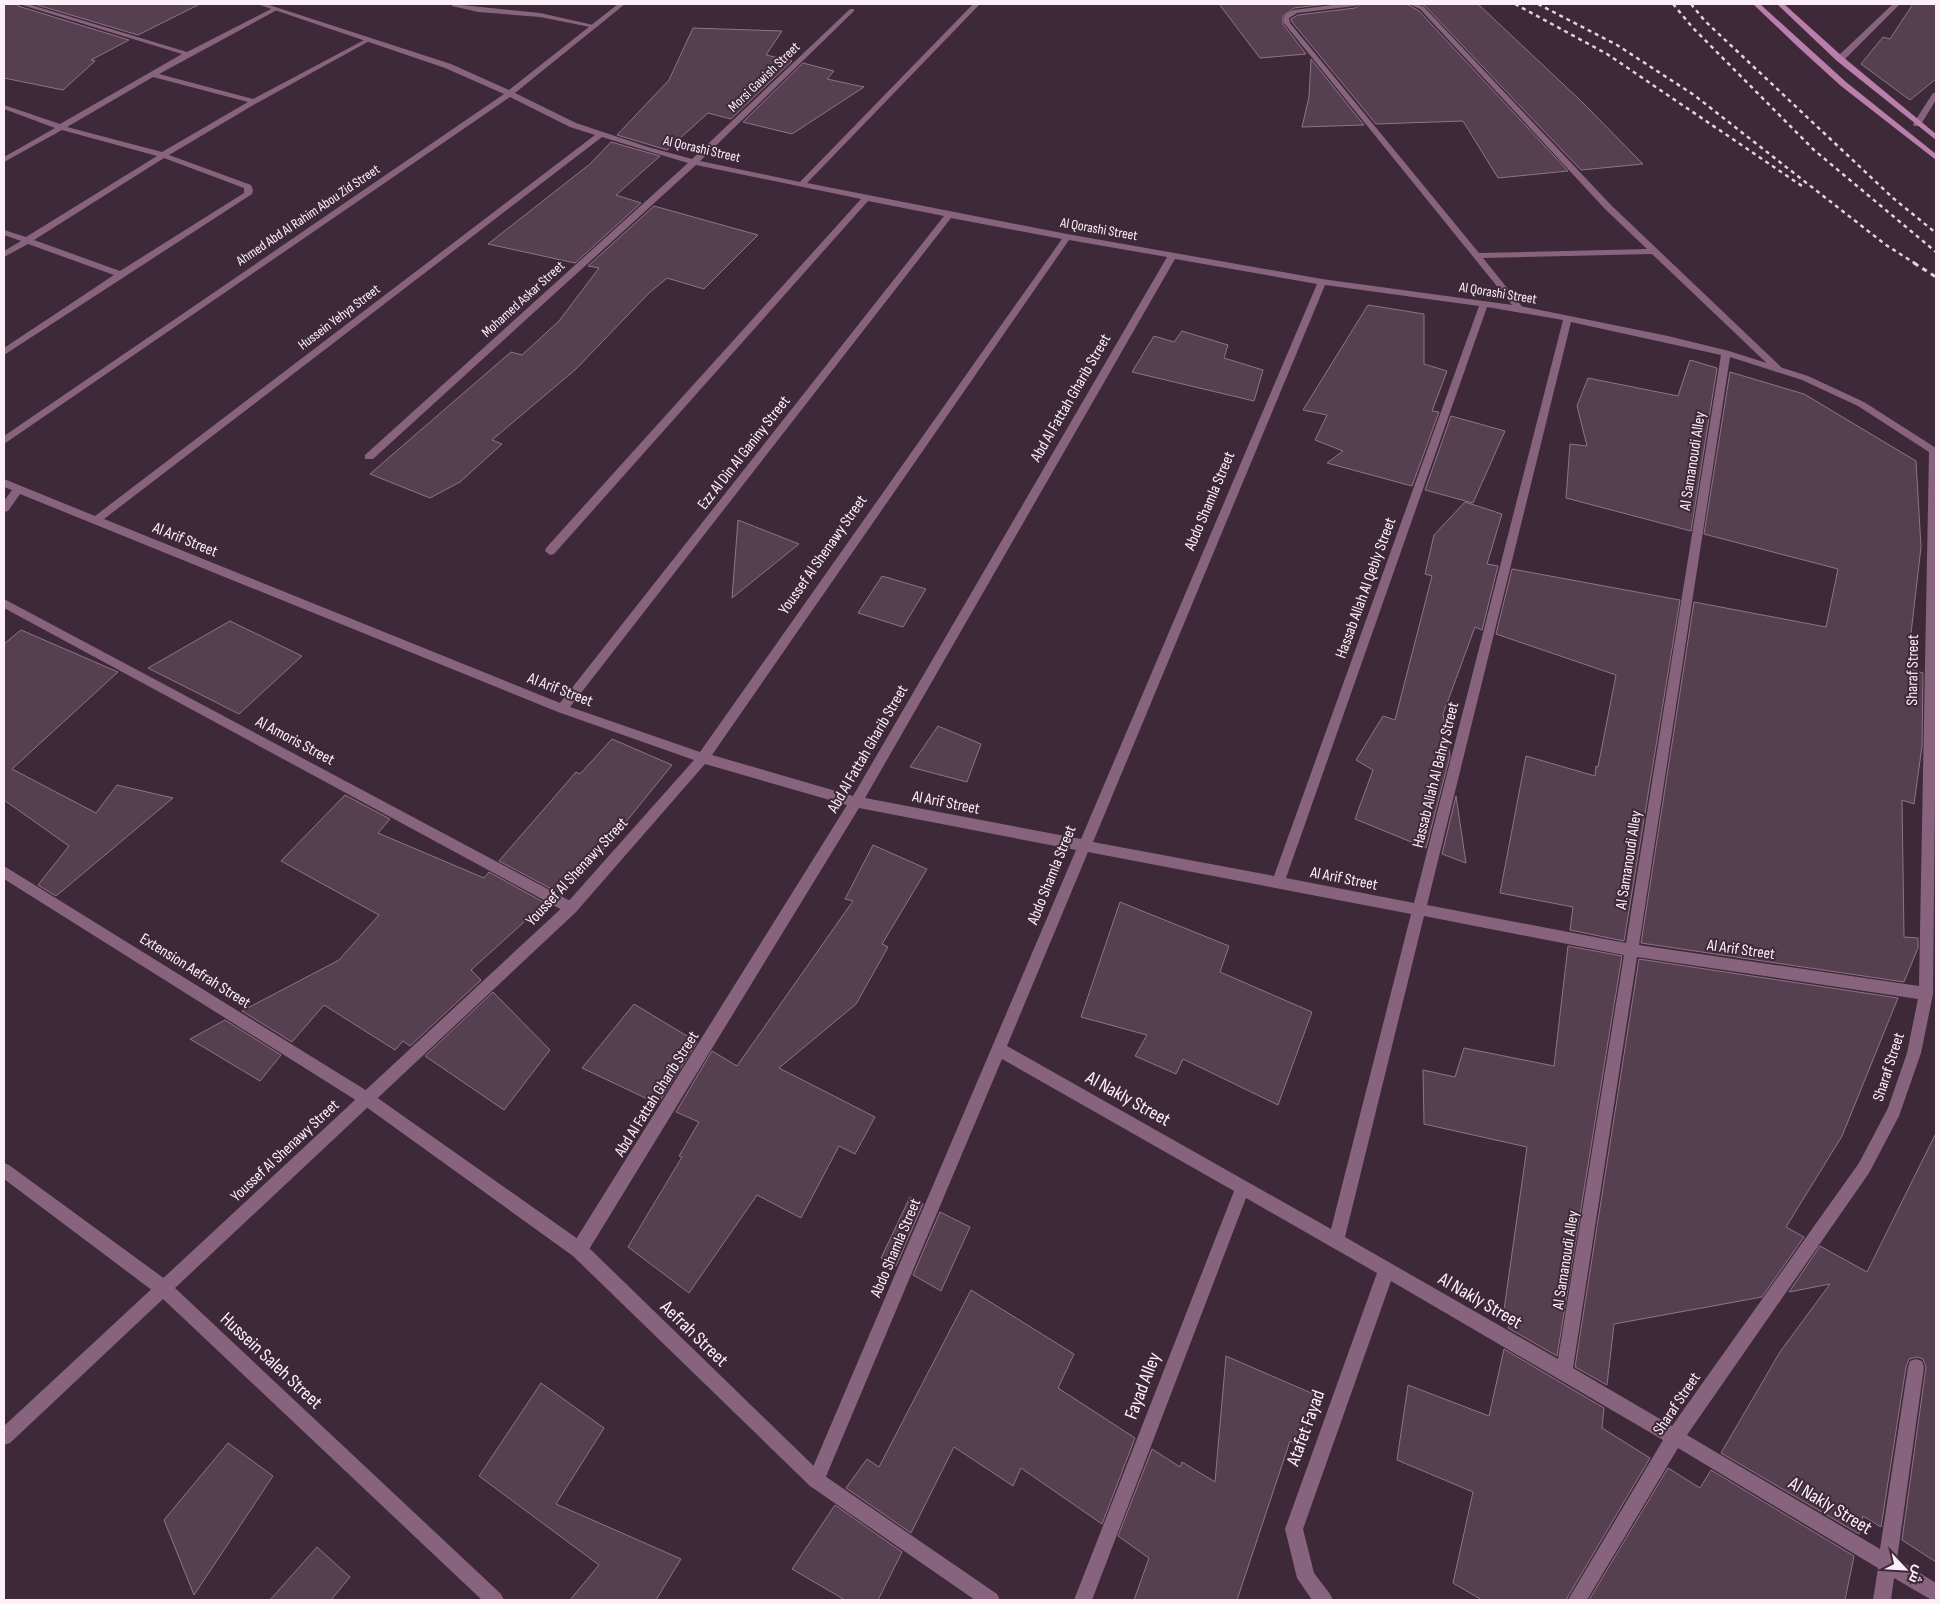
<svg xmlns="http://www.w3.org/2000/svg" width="1940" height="1604" viewBox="0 0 1940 1604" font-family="'Sofia Sans Condensed',Cairo,sans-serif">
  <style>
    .building { fill: #564050; stroke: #8d7486 }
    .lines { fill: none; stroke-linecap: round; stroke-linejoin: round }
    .lane { fill: #88637e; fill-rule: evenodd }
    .street { fill: #88637e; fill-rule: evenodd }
    .secondary { fill: #b97eaa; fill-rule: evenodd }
    .rail-far1 { stroke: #e2d3de; stroke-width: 2.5; stroke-dasharray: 4 4; stroke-linecap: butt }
    .rail { stroke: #e2d3de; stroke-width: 3; stroke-dasharray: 5 5; stroke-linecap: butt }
    .labels { text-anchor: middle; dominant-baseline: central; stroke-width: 4; stroke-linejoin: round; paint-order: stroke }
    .far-street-label { font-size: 14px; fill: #fdeff9; stroke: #3e2939 }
    .street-label { font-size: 16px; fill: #fdeff9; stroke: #3e2939 }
    .near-street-label { font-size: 19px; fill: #fdeff9; stroke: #3e2939 }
  </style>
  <rect width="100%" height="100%" fill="#3e2939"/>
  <!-- building -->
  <g class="building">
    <path d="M4,4H17L18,6L129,40L91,60L95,61L63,90L4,78Z"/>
    <path d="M34,4H200L138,35Z"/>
    <path d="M1219,4H1327L1294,8L1283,16V24L1306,54L1260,58Z"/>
    <path d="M1360,4H1407L1419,11L1568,171L1498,178L1463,121L1376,124L1292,22L1291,19L1298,15L1355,8Z"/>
    <path d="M1421,4H1478L1581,101L1643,164L1581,170L1425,6Z"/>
    <path d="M1913,4H1936V79L1910,100L1861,64L1883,37L1890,39Z"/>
    <path d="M693,28L782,31L766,55L792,61L731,119L708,113L667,150L617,135L669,80Z"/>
    <path d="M1311,59L1364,125L1302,127L1309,97Z"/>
    <path d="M803,63L834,71L827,79L864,87L792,134L743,122Z"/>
    <path d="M611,142L660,156L616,195L641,203L575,263L488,244L590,164Z"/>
    <path d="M654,206L758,235L704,289L667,278L649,293L576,369L492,440L502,444L460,482L430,498L370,474L511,352L522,355L559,321L599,268L588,266Z"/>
    <path d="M1368,305L1424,314V364L1447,371L1432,411L1439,412L1412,486L1327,463L1343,451L1315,440L1327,415L1303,410Z"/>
    <path d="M1182,331L1228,345L1224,358L1263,370L1254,401L1132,372L1154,336L1174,342Z"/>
    <path d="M1690,360L1717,368L1691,531L1566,498L1570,444L1587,446L1577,406L1588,378L1678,396Z"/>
    <path d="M1730,372L1804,394L1916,461L1921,547L1907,668L1923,673L1922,746L1914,804L1902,800L1904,937L1918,938V948L1904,982L1641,943L1694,602L1826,627L1838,569L1704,534Z"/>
    <path d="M1451,416L1505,431L1473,503L1425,490Z"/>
    <path d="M1465,502L1502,514L1487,564L1498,566L1482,630L1475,627L1443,714L1450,756L1426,848L1355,819L1373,770L1356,760L1383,716L1395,720L1432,576L1425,574L1434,535Z"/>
    <path d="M738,520L799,544L732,598Z"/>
    <path d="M1512,569L1680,600L1624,941L1570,930L1573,907L1500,893L1526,756L1595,776L1596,766L1598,767L1616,675L1496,634Z"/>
    <path d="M882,576L926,589L903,627L858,613Z"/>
    <path d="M230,621L302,656L239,714L148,668Z"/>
    <path d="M21,630L118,672L12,769L96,813L117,785L173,798L56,896L38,885L69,846L4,800V644Z"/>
    <path d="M938,726L981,744L967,782L910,767Z"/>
    <path d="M612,739L672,765L587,870L583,868L557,892L499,861L576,772L580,774Z"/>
    <path d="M345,795L390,819L378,833L484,878L489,872L545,903L471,970L481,980L410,1046L403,1041L395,1050L324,1005L292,1042L242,1011L339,960L379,915L281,861Z"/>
    <path d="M1456,796L1466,863L1442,854Z"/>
    <path d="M873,845L927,869L882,944L888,947L856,1004L779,1068L875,1117L855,1154L839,1146L801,1218L757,1195L689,1293L628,1247L682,1157L679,1156L699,1122L676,1112L712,1051L737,1066L853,901L845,899Z"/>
    <path d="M1120,902L1229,946L1220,972L1312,1012L1278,1105L1183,1059L1176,1074L1135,1056L1147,1035L1081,1017Z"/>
    <path d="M1568,946L1622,956L1557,1356L1508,1328L1510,1320L1503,1317L1527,1147L1424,1124L1423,1070L1455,1077L1464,1048L1554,1066Z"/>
    <path d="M1639,959L1898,998L1842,1136L1786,1227L1804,1237L1762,1297L1614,1324L1607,1385L1575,1367Z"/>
    <path d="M493,992L550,1050L504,1110L425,1056Z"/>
    <path d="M634,1004L697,1042L658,1104L582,1068Z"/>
    <path d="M225,1020L281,1055L260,1081L190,1039Z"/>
    <path d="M1936,1133V1562L1902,1540L1926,1367L1923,1359L1917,1357L1909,1359L1906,1367L1881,1527L1863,1516L1859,1534L1721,1453L1780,1352L1830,1284L1789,1292L1820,1246L1867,1272Z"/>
    <path d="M910,1197L923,1204L896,1266L881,1258Z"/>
    <path d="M940,1212L970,1227L941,1291L913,1275Z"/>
    <path d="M971,1290L1074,1354L1058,1388L1135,1438L1102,1524L1021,1468L1013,1486L954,1447L911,1533L846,1488L867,1459L879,1467Z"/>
    <path d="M1504,1349L1604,1408L1602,1428L1650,1458L1566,1600H1482L1453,1583L1473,1492L1397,1460L1408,1385L1489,1416Z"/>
    <path d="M1226,1356L1318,1396L1299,1446L1290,1441L1237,1600H1134L1149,1558L1118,1536L1152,1449L1180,1467L1182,1462L1215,1482Z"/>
    <path d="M541,1383L604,1428L556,1504L681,1559L656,1600H570L599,1565L479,1476Z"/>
    <path d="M228,1443L273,1476L194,1595L164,1520Z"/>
    <path d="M1668,1468L1700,1488L1711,1470L1854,1556L1845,1600H1589Z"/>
    <path d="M835,1505L902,1552L878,1600H845L792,1569Z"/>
    <path d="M317,1547L350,1577L331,1600H270Z"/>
  </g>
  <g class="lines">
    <!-- lane -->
    <g class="lane">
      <path d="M19,4H28L187,52L273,8H277V10L159,74L253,99L368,38L373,39L257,103L169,155L251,185L253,190L252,194L4,355V348L114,275L28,244L4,257V251L21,241L4,235V230L26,237L157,156L62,130L4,162V157L55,128L4,109V105L60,124L182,54ZM153,77L248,102L162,152L67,127ZM164,158L244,188V193L120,271L34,240Z"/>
      <path d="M452,4L540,13L598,26L595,28L540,17L478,12L452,6Z"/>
      <path d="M1340,4H1358L1355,6L1297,13L1289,18L1290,23L1479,253L1647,249L1605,209L1420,9L1409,4H1417L1424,7L1611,205L1782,368V372H1776L1652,254L1483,258L1524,309L1523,311H1517L1284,23C1282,15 1287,13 1294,10Z"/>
      <path d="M4,599L576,904L578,908L576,912L571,914L566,912L4,608Z"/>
      <path d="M4,866L372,1094L585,1244L822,1474L997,1594L1000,1600H975L810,1486L573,1256L362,1104L4,879Z"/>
      <path d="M4,1163L9,1165L169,1282L171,1288L169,1294L163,1296L157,1294L4,1179Z"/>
    </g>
    <!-- street -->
    <g class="street">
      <path d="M257,4H266L451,64L509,90L618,4H625L515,93L576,123L648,147L692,159L850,9H854V11L700,161L800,182L973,4H980L807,183L1067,234L1322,279L1520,306L1668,336L1729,351L1808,376L1864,402L1936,448V696L1933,994L1921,1053L1899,1116L1869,1173L1687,1435L1880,1549L1908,1367L1910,1361L1916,1359L1922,1361L1924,1367L1897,1559L1936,1583V1600L1930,1599L1894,1578L1891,1600H1873L1878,1568L1678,1448L1587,1600H1568L1663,1440L1391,1281L1303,1529L1314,1573L1330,1594L1333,1600H1312L1297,1578L1285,1529L1377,1273L1246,1198L1092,1600H1074L1234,1191L1002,1059L822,1486L816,1489L810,1486L807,1480L810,1474L1076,850L859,808L585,1256L579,1258L573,1256L571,1250L573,1244L847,805L705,764L576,912L175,1288L501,1594L504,1600H482L163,1299L10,1443L4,1445V1426L566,904L694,760L558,712L20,494L8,511L4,512V501L12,490L4,487V479L95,516L595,135L570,127L510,97L4,444V436L504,94L445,68ZM602,137L688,163L365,455V459H373L696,165L861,199L546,548L545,551L550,555L554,554L868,201L944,216L560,703L104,519ZM951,218L1062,239L700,752L570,707ZM1069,240L1167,257L853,796L712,755ZM1175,259L1317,284L1081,839L865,798ZM1325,285L1479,306L1274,876L1093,842ZM1487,307L1563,320L1414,903L1286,878ZM1571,322L1721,355L1626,943L1427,905ZM1730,357L1802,380L1858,406L1929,452L1919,986L1639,945ZM1088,852L1411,914L1331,1229L1007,1046ZM1424,916L1624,955L1558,1359L1345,1237ZM1637,957L1918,999L1907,1053L1888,1108L1859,1163L1672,1426L1573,1368Z"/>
      <path d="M1893,4H1900L1843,61H1837V57Z"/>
      <path d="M1933,93H1936V100L1920,126H1914L1913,124Z"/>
    </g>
    <!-- secondary -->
    <g class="secondary">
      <path d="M1753,4H1760L1846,82L1936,154V160L1841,86L1797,46Z"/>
      <path d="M1777,4H1784L1843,57L1936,134V140L1837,61Z"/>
    </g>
    <!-- rail-far1 -->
    <g class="rail-far1">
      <path d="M1515,4L1607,54L1802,186"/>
      <path d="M1538,4L1617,45L1694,95L1886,245L1916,264"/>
      <path d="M1673,4L1693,28L1814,150L1936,252"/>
      <path d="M1691,4L1705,21L1893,198L1936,233"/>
    </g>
    <!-- rail -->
    <path class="rail" d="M1914,263L1936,277"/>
  </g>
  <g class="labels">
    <!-- far-street labels -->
    <g class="far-street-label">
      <text transform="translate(764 77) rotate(-44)">Morsi Gawish Street</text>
      <text transform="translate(702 149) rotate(13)">Al Qorashi Street</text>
      <text transform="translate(308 215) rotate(-34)">Ahmed Abd Al Rahim Abou Zid Street</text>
      <text transform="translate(1099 229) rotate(10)">Al Qorashi Street</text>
      <text transform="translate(1498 293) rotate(9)">Al Qorashi Street</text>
      <text transform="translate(523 299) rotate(-42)">Mohamed Askar Street</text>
      <text transform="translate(339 317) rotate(-37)">Hussein Yehya Street</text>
    </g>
    <!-- street labels -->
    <g class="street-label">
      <text transform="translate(1071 398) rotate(-60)">Abd Al Fattah Gharib Street</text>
      <text transform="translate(744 453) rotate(-52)">Ezz Al Din Al Ganiny Street</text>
      <text transform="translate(1693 461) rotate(-81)">Al Samanoudi Alley</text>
      <text transform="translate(1210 501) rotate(-67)">Abdo Shamla Street</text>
      <text transform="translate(185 540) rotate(22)">Al Arif Street</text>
      <text transform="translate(823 555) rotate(-55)">Youssef Al Shenawy Street</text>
      <text transform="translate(1366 588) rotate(-70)">Hassab Allah Al Qebly Street</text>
      <text transform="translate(1913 670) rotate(-89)">Sharaf Street</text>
      <text transform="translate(560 690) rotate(21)">Al Arif Street</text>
      <text transform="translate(295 741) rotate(28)">Al Amoris Street</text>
      <text transform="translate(868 749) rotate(-60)">Abd Al Fattah Gharib Street</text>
      <text transform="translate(1436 775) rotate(-76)">Hassab Allah Al Bahry Street</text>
      <text transform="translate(946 803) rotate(11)">Al Arif Street</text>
      <text transform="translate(1629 860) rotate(-81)">Al Samanoudi Alley</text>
      <text transform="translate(577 872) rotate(-47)">Youssef Al Shenawy Street</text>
      <text transform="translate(1052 875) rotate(-68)">Abdo Shamla Street</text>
      <text transform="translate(1344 879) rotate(11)">Al Arif Street</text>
      <text transform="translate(1741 950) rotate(8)">Al Arif Street</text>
      <text transform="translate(195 971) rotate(32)">Extension Aefrah Street</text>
      <text transform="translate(1889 1067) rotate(-72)">Sharaf Street</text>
      <text transform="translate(657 1094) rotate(-58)">Abd Al Fattah Gharib Street</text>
      <text transform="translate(285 1151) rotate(-43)">Youssef Al Shenawy Street</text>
      <text transform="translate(896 1248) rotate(-67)">Abdo Shamla Street</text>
      <text transform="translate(1566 1260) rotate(-81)">Al Samanoudi Alley</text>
      <text transform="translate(1677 1404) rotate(-56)">Sharaf Street</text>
    </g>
    <!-- near-street labels -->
    <g class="near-street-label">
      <text transform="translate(1128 1099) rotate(29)">Al Nakly Street</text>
      <text transform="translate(1480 1301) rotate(30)">Al Nakly Street</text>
      <text transform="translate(694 1334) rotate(44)">Aefrah Street</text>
      <text transform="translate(271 1361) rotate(43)">Hussein Saleh Street</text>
      <text transform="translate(1143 1386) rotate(-69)">Fayad Alley</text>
      <text transform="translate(1306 1428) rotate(-70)">Atafet Fayad</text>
      <text transform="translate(1830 1506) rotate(31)">Al Nakly Street</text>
    </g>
  </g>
  <!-- border -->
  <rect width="1940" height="1604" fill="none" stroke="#fdeff9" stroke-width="10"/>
  <!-- north arrow -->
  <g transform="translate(1905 1569) rotate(115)" stroke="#3e2939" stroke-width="4" paint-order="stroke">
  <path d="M0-4L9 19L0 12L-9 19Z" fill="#fdeff9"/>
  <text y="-8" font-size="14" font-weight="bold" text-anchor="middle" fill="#fdeff9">ش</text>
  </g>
</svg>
